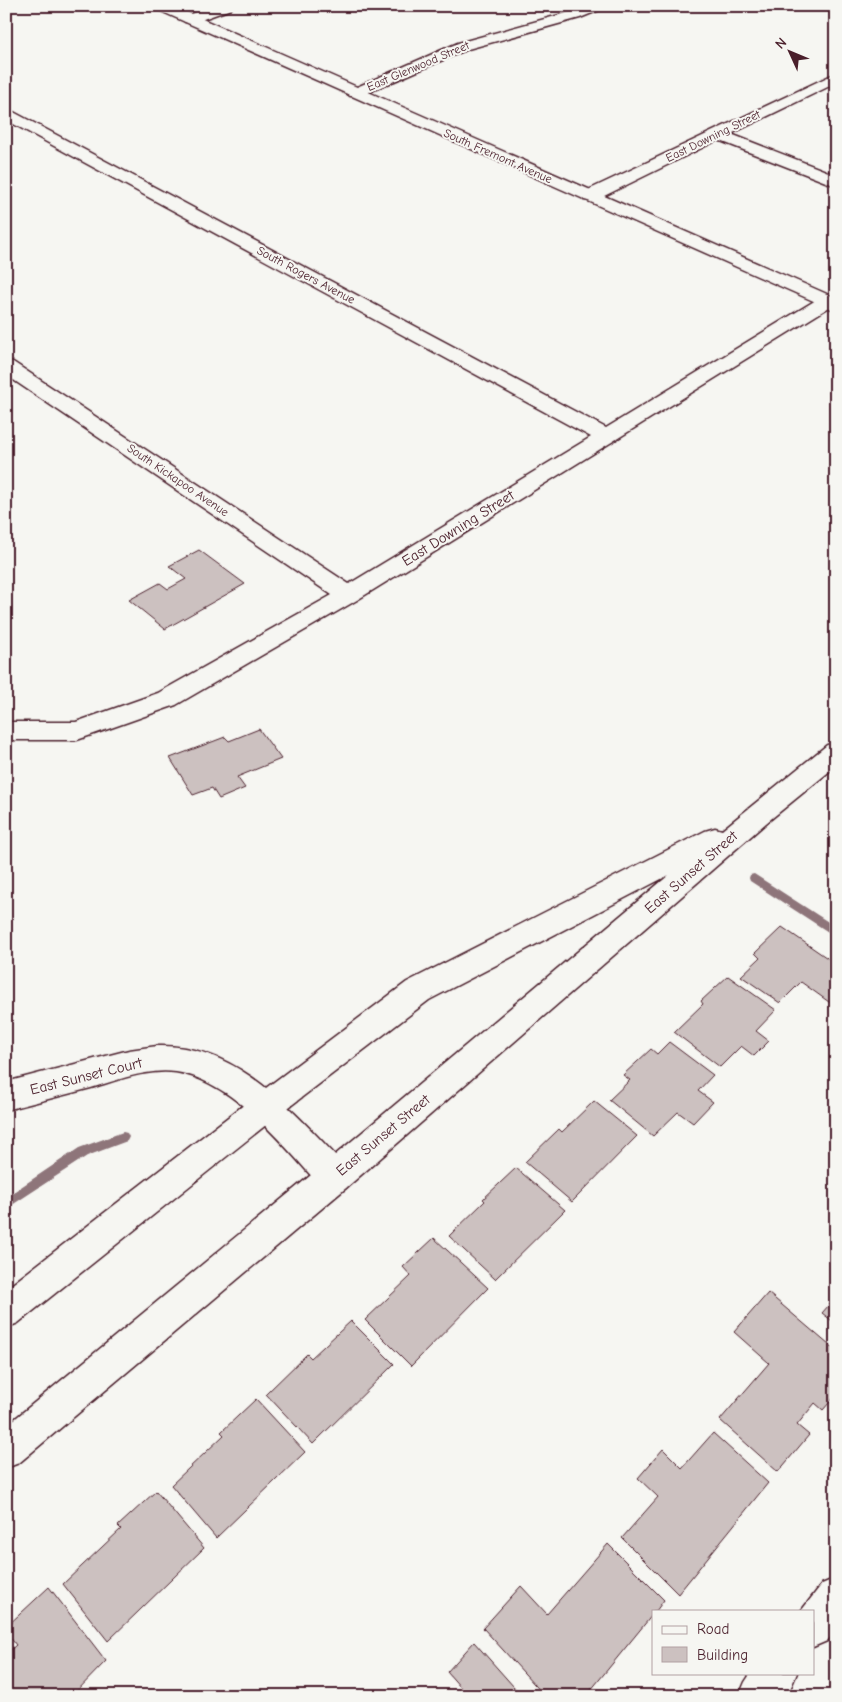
<svg xmlns="http://www.w3.org/2000/svg" width="842" height="1702" viewBox="0 0 842 1702" font-family="'Comic Neue',sans-serif">
  <style>
    .lines { fill: none; stroke-linecap: round; stroke-linejoin: round }
    .stream { fill: #8e747a; fill-rule: evenodd }
    .building { fill: #ccc1c0; stroke: #4a1f2b }
    .minor-casing { stroke: #4a1f2b; stroke-width: 3 }
    .secondary-casing { stroke: #4a1f2b; stroke-width: 3 }
    .minor { fill: #f6f6f2; fill-rule: evenodd }
    .secondary { fill: #f6f6f2; fill-rule: evenodd }
    .labels { text-anchor: middle; dominant-baseline: central; stroke-width: 4; stroke-linejoin: round; paint-order: stroke }
    .far-street-label { font-size: 12px; fill: #4a1f2b; stroke: #f6f6f2 }
    .street-label { font-size: 15px; fill: #4a1f2b; stroke: #f6f6f2 }
  </style>
  <rect width="100%" height="100%" fill="#f6f6f2"/>
  <filter id="ink" filterUnits="userSpaceOnUse"><feTurbulence type="fractalNoise" baseFrequency=".02" numOctaves="2"/><feDisplacementMap in="SourceGraphic" scale="10" xChannelSelector="R" yChannelSelector="G"/><feConvolveMatrix kernelMatrix="1 2 1 2 8 2 1 2 1" color-interpolation-filters="sRGB"/></filter>
  <g filter="url(#ink)">
    <g class="lines">
      <!-- stream -->
      <g class="stream">
        <path d="M754,874L836,927V937L750,881L749,878L750,875Z"/>
        <path d="M123,1132L127,1133L129,1137L127,1141L87,1156L6,1209V1197L79,1148Z"/>
      </g>
    </g>
    <!-- building -->
    <g class="building">
      <path d="M199,550L245,584L165,629L129,600L160,583L168,589L186,579L169,566Z"/>
      <path d="M259,729L281,759L237,777L245,788L219,799L212,788L193,795L170,758L225,737L229,741Z"/>
      <path d="M782,927L836,964V1007L801,982L780,1003L741,976L760,958L755,953Z"/>
      <path d="M728,976L776,1010L756,1031L769,1041L754,1056L741,1046L720,1067L674,1032L703,1004L701,1001Z"/>
      <path d="M669,1042L713,1075L698,1091L713,1102L693,1123L678,1112L653,1136L609,1100L630,1080L623,1075L651,1049L657,1054Z"/>
      <path d="M594,1101L637,1136L572,1202L525,1162L559,1129L562,1132Z"/>
      <path d="M516,1168L565,1210L495,1279L449,1236L485,1201L483,1199Z"/>
      <path d="M434,1238L488,1288L411,1366L365,1320L411,1276L403,1267Z"/>
      <path d="M768,1293L836,1351V1395L823,1410L815,1403L797,1425L809,1435L778,1472L720,1420L769,1363L734,1332Z"/>
      <path d="M836,1297V1324L822,1313Z"/>
      <path d="M351,1321L394,1364L313,1444L266,1394L307,1354L311,1358Z"/>
      <path d="M256,1399L305,1452L216,1538L171,1485L224,1435L221,1432Z"/>
      <path d="M713,1433L768,1483L678,1594L622,1538L658,1497L638,1478L663,1449L682,1468Z"/>
      <path d="M156,1491L204,1548L108,1641L63,1584L121,1529L118,1526Z"/>
      <path d="M608,1544L664,1600L656,1611H653V1614L586,1696H545L483,1628L521,1586L547,1614Z"/>
      <path d="M49,1587L106,1661L72,1696H6V1654L16,1645L6,1632V1627Z"/>
      <path d="M474,1642L522,1696H468L447,1672Z"/>
    </g>
    <g class="lines">
      <!-- minor casing -->
      <g class="minor-casing">
        <g id="minor">
          <path d="M212,6H233L231,9L195,22H185L183,19L185,16Z"/>
          <path d="M584,6H604L602,9L580,18L468,49L360,96H350L347,93L350,90L458,43L570,12Z"/>
          <path d="M836,73V83L731,134L836,175V186L718,140L596,200L590,201L584,200L581,196L584,192Z"/>
          <path d="M6,108L606,428L821,297L828,295L835,297L836,303L357,600L176,705L77,740H6V722H76L158,693L332,595L6,375V360L13,362L349,584L591,437L6,120Z"/>
          <path d="M157,1046C238,1043 295,1114 346,1166L350,1177L346,1188L334,1192L322,1188C285,1147 234,1081 176,1072C148,1068 118,1080 91,1088C63,1095 34,1103 6,1110V1082L129,1050Z"/>
          <path d="M836,1578V1630L827,1641L813,1647V1611H801L822,1584Z"/>
          <path d="M751,1673H797L791,1687L785,1696H739L745,1682Z"/>
        </g>
      </g>
      <!-- secondary casing -->
      <g class="secondary-casing">
        <g id="secondary">
          <path d="M154,6H173L836,298V311L156,9Z"/>
          <path d="M836,743V766L766,823L346,1188L19,1463L6,1468V1426L322,1166L669,875L429,1000L276,1117L18,1323L6,1328V1289L254,1097L407,982L705,831L715,828L722,830L827,745Z"/>
        </g>
      </g>
      <!-- minor -->
      <use href="#minor" class="minor"/>
      <!-- secondary -->
      <use href="#secondary" class="secondary"/>
    </g>
  </g>
  <g class="labels">
    <!-- far-street labels -->
    <g class="far-street-label">
      <text transform="translate(418 66) rotate(-23)">East Glenwood Street</text>
      <text transform="translate(713 136) rotate(-26)">East Downing Street</text>
      <text transform="translate(498 156) rotate(24)">South Fremont Avenue</text>
      <text transform="translate(306 275) rotate(28)">South Rogers Avenue</text>
      <text transform="translate(178 480) rotate(34)">South Kickapoo Avenue</text>
    </g>
    <!-- street labels -->
    <g class="street-label">
      <text transform="translate(458 528) rotate(-32)">East Downing Street</text>
      <text transform="translate(691 872) rotate(-41)">East Sunset Street</text>
      <text transform="translate(86 1076) rotate(-14)">East Sunset Court</text>
      <text transform="translate(383 1135) rotate(-40)">East Sunset Street</text>
    </g>
  </g>
  <!-- margin -->
  <rect width="842" height="1702" fill="none" stroke="#f6f6f2" stroke-width="25"/>
  <rect x="12" y="12" width="817" height="1677" fill="none" stroke="#4a1f2b" stroke-width="2" filter="url(#ink)"/>
  <!-- legend -->
  <rect x="652" y="1610" width="162" height="65" fill="#f6f6f2" stroke="#b1a0a2"/>
  <rect x="662" y="1626" width="25" height="8" fill="#f6f6f2" stroke="#b1a0a2"/>
  <text x="697" y="1634" font-size="15" fill="#4a1f2b">Road</text>
  <rect x="662" y="1647" width="25" height="15" fill="#ccc1c0" stroke="#b1a0a2"/>
  <text x="697" y="1660" font-size="15" fill="#4a1f2b">Building</text>
  <!-- north arrow -->
  <g transform="translate(790 52) rotate(314)" stroke="#f6f6f2" stroke-width="4" paint-order="stroke">
  <path d="M0-4L9 19L0 12L-9 19Z" fill="#4a1f2b"/>
  <text y="-8" font-size="14" font-weight="bold" text-anchor="middle" fill="#4a1f2b">N</text>
  </g>
</svg>
